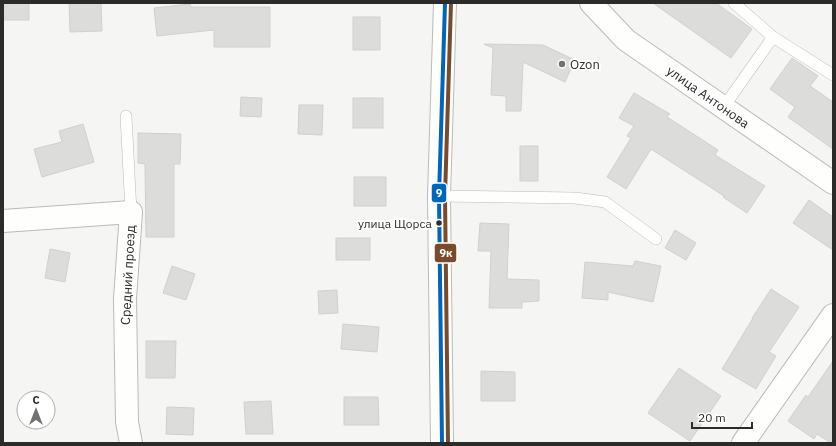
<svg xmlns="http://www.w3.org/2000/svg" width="836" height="446" viewBox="0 0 836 446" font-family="'IBM Plex Sans',sans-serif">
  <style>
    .building { fill: #dcdddb; stroke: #d0d1cf }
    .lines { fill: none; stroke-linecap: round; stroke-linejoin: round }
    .lane-casing { stroke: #babbb8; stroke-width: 12 }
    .street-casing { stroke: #babbb8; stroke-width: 24 }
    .secondary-casing { stroke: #babbb8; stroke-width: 24 }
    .lane { stroke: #fefefd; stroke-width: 11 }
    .street { stroke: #fefefd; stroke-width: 22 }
    .secondary { stroke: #fefefd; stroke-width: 22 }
    .bus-1-casing { stroke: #fff; stroke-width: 7 }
    .bus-2-casing { stroke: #fff; stroke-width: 7 }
    .bus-1 { stroke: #0065bd; stroke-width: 4 }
    .bus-2 { stroke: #7a4b2a; stroke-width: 4 }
    .poi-dot { fill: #727370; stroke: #fff; stroke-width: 1.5 }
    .bus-dot { fill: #2b2c2a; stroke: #fff; stroke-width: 1.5 }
    .labels { text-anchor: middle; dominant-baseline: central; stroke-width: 4; stroke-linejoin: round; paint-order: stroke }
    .bus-label { font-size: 12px; fill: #2b2c2a; stroke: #fff; text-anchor: end }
    .poi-label { font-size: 13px; fill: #2b2c2a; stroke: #fff; text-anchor: start }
    .street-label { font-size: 13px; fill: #2b2c2a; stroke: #fff }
    .line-badge { stroke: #fff; stroke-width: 1.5 }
    .badge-label { font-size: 11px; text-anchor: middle; font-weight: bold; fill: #fff }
  </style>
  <rect width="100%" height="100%" fill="#f5f6f3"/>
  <!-- building -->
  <g class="building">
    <rect x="3" y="3" width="26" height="17"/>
    <path d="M69,3H101L102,31L70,32Z"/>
    <path d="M653,3H716L752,29L731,58Z"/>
    <path d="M190,4L191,7H270V47H214V30L157,36L154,8Z"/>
    <rect x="353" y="17" width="27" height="33"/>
    <path d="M484,44L543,45L575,60L565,82L523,62L521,111H506V96L491,95L493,48Z"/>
    <path d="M792,58L818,76L810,86L833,102V149L788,117L795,107L770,89Z"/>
    <path d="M634,93L670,114L667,117L718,150L715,155L765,186L747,213L723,197L724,196L651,149L626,189L607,177L631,138L627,136L634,126L619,118Z"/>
    <path d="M241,97L262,98L261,117L240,116Z"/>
    <rect x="353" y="98" width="30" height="30"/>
    <path d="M299,105H323L322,135L298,134Z"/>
    <path d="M83,124L94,162L42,177L34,149L62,142L59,131Z"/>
    <path d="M138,133L181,134L180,164H174V237H146L145,164L138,163Z"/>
    <rect x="520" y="146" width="18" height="35"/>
    <rect x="354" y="177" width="32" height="29"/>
    <path d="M809,200L833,217V250L793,223Z"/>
    <path d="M480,223L509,224L507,279L539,280V301L522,302V308H489L491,251H478Z"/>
    <path d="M675,230L696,243L686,260L665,248Z"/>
    <rect x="336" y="238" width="34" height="22"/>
    <path d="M50,249L70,253L65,282L45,278Z"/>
    <path d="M635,261L661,266L653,302L608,292V300L582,298L585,262L633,266Z"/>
    <path d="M172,266L195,274L186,300L163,293Z"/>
    <path d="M771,289L799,307L769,352L776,356L756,389L722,369L753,318H752Z"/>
    <path d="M337,290L338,313L319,314L318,291Z"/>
    <path d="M343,324L379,327L377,352L341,349Z"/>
    <path d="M146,341H176L175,378H146Z"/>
    <path d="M833,361V443H831L817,434L814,439L788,421L806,395L808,397Z"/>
    <path d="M679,368L721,396L690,441L648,413Z"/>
    <path d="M481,371L515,372V401H481Z"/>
    <path d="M344,397H378L379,425H344Z"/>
    <path d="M271,401L273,434H246L244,402Z"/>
    <path d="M167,407L194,408L193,435L166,434Z"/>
  </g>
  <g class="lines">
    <!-- lane casing -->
    <g class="lane-casing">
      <g id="lane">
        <path d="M734,3L773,37"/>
        <path d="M723,108L773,37L833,75"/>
        <path d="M126,116L131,212"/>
        <path d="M439,196L575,198L605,202L656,239"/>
      </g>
    </g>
    <!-- street casing -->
    <g class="street-casing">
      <g id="street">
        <path d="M591,3L626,40L833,183"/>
        <path d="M3,221L131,212L125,299L127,422L131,443"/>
        <path d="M743,443L833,315"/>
      </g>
    </g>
    <!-- secondary casing -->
    <g class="secondary-casing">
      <path id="secondary" d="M442,443L439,196L445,3"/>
    </g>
    <!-- lane -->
    <use href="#lane" class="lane"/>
    <!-- street -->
    <use href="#street" class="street"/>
    <!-- secondary -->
    <use href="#secondary" class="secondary"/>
    <!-- bus-1 casing -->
    <g class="bus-1-casing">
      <path id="bus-1" d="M442,443L439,196L445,3"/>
    </g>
    <!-- bus-2 casing -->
    <g class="bus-2-casing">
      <path id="bus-2" d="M448,443L445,196L451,3"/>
    </g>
    <!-- bus-1 -->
    <use href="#bus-1" class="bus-1"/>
    <!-- bus-2 -->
    <use href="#bus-2" class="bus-2"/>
  </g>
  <!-- markers -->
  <circle class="poi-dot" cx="562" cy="64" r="4"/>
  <circle class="bus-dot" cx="439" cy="223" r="3.5"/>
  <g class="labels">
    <!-- bus labels -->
    <g class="bus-label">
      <text x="432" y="223">улица Щорса</text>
    </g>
    <!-- poi labels -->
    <g class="poi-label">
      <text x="570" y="64">Ozon</text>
    </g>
    <!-- street labels -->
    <g class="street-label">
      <text transform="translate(708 97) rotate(35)">улица Антонова</text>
      <text transform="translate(128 275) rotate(-87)">Средний проезд</text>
    </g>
  </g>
  <g class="line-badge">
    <rect x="431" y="183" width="16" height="20" rx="4" fill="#0065bd"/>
    <rect x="434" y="243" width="23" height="20" rx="4" fill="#7a4b2a"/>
  </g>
  <g class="badge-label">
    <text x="439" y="197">9</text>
    <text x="446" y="257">9к</text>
  </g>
  <!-- border -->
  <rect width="836" height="446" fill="none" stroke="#2b2c2a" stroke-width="8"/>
  <!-- north arrow -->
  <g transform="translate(36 410)"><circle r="19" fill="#ffffff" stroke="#aaabaa"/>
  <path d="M0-3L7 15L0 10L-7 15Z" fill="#727370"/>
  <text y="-6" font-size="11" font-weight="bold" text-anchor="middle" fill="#2b2c2a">С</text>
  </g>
  <!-- scale -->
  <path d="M692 422v6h60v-6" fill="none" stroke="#2b2c2a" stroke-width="2"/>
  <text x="698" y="422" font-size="12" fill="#2b2c2a" stroke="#ffffff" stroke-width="3" paint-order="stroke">20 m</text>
</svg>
